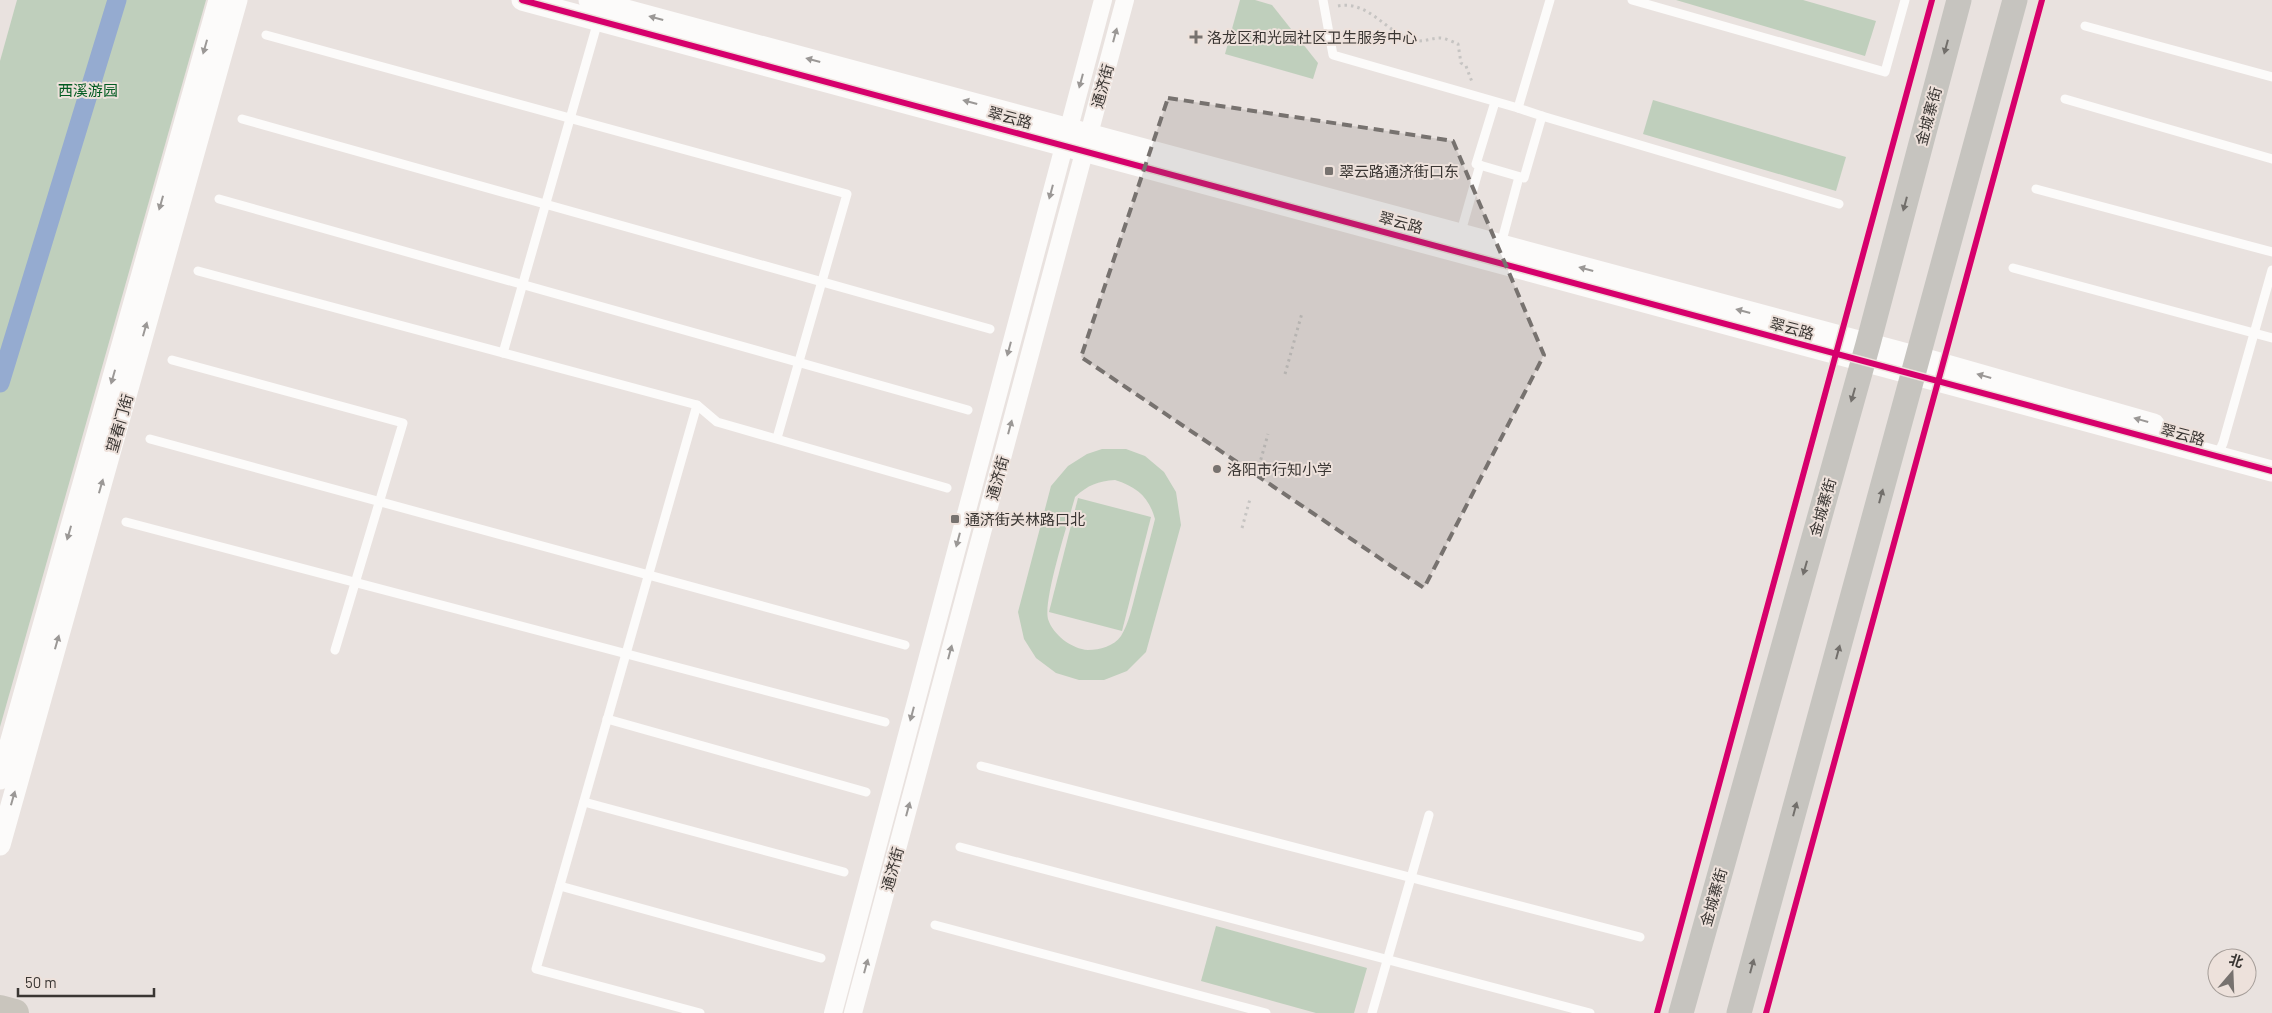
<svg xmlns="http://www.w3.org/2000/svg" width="2272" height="1013" viewBox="0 0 2272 1013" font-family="Barlow,'Noto Sans SC',sans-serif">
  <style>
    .green { fill: #bfcfbc; fill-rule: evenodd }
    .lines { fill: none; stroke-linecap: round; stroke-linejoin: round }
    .canal { stroke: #95abd0; stroke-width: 19 }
    .path { stroke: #c6c4c2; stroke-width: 3; stroke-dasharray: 2.5 4; stroke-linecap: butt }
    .service { stroke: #fcfbfa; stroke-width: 9 }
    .minor { stroke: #fcfbfa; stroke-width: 18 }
    .tertiary { stroke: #fcfbfa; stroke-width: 21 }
    .secondary { stroke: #c6c4bf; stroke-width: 25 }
    .primary { stroke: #c9c5bd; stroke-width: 28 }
    .cycleway-casing { stroke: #ede1db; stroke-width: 9 }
    .cycleway { stroke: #d6006c; stroke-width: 6 }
    .oneway { fill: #9b9896 }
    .oneway2 { fill: #726f6b }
    .marked { fill: #77726f; fill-opacity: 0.2; stroke: #77726f; stroke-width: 4; stroke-dasharray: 10 6; stroke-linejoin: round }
    .poi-dot { fill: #77726f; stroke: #ede1db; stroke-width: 2 }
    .labels { text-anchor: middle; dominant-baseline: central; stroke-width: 4; stroke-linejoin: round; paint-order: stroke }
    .poi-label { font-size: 15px; fill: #3a3633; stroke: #ede1db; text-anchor: start }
    .street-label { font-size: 15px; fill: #3a3633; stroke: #ede1db }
    .park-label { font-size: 15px; fill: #025b21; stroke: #ede1db }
  </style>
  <rect width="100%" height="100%" fill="#e9e2df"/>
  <!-- green -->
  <g class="green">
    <path d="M17,0H206L0,727V61Z"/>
    <path d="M1240,0H1255L1272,5L1318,63L1313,79L1225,54Z"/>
    <path d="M1676,0H1803L1876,21L1865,56Z"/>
    <path d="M1653,100L1846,157L1836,191L1643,134Z"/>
    <path d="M1102,449H1126L1145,456L1164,472L1176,492L1181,525L1146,652L1127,671L1104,680H1079L1056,673L1036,658L1024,639L1018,612L1051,486L1068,466L1087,454ZM1115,480C1137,487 1149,497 1155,519C1149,543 1142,568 1136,592C1132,607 1129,623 1121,636C1114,646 1100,650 1088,650C1072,649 1053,635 1048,619C1043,599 1069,520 1075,497C1088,485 1098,481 1115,480Z"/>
    <path d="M1078,498L1151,517L1122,631L1049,612Z"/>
    <path d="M1216,926L1367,968L1354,1013H1316L1201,981Z"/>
  </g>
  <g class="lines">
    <!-- canal -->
    <path class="canal" d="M0,383L117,0"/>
    <!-- path -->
    <g class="path">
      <path d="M1338,6C1369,0 1386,33 1413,40C1423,43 1430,38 1440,38C1445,38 1453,42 1458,44L1461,63L1466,66L1472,82"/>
      <path d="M1285,374L1302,313"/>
      <path d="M1259,466L1268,434"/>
      <path d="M1242,528L1250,499"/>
    </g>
    <!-- service -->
    <g class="service">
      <path d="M1323,0L1333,55L1518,108L1542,116L1524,178L1476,164L1495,102"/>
      <path d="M1632,0L1885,72L1905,0"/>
      <path d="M2085,26L2272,77"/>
      <path d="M266,35L847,194L777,438"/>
      <path d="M2065,99L2272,159"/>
      <path d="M1518,108L1550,0"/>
      <path d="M1542,116L1839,204"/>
      <path d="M242,119L990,329"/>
      <path d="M2036,189L2272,252"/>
      <path d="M219,199L968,410"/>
      <path d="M1460,235L1480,165"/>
      <path d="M1501,244L1519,177"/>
      <path d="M2013,268L2272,338"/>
      <path d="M198,271L697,405L717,422L947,488"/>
      <path d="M503,353L598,21"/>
      <path d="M172,360L403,423L335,650"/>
      <path d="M697,405L536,969L700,1013"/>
      <path d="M150,439L905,645"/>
      <path d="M2217,456L2223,443L2272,270"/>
      <path d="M126,522L885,722"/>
      <path d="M607,719L866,792"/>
      <path d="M981,766L1640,937"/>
      <path d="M584,802L844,872"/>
      <path d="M960,847L1590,1013"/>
      <path d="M560,886L821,958"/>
      <path d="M935,925L1266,1013"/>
      <path d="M1372,1013L1429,815"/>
    </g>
    <!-- minor -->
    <g class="minor">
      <path d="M833,1013L1103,0"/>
      <path d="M853,1013L1125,0"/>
    </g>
    <!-- tertiary -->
    <g class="tertiary">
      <path d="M522,0L2272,471"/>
      <path d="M589,0L1918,357L2154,424"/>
      <path d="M0,779L219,0"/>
      <path d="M0,845L237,0"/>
    </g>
    <!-- secondary -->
    <g class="secondary">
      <path d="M1681,1013L1868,344L1959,0"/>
      <path d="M1739,1013L2015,0"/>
    </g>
    <!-- primary -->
    <path class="primary" d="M0,1009L15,1013"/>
    <!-- cycleway casing -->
    <g class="cycleway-casing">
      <g id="cycleway">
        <path d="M522,0L2272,471"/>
        <path d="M1657,1013L1932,0"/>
        <path d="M1766,1013L2042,0"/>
      </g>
    </g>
    <!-- cycleway -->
    <use href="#cycleway" class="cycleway"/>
  </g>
  <!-- one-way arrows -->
  <defs><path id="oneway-solid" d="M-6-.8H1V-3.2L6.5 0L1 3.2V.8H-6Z" transform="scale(1.25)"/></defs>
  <g class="oneway">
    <use href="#oneway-solid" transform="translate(656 18) rotate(-165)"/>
    <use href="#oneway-solid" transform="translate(1115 35) rotate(-75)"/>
    <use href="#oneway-solid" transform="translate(205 47) rotate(106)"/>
    <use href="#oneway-solid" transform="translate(813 60) rotate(-165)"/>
    <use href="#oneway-solid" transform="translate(1081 81) rotate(105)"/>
    <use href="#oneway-solid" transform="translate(970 102) rotate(-165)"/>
    <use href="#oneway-solid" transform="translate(1051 192) rotate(105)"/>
    <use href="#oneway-solid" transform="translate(161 203) rotate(106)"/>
    <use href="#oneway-solid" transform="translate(1586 269) rotate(-165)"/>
    <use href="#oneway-solid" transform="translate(1743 311) rotate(-165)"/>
    <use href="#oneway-solid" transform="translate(145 329) rotate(-74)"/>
    <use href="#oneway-solid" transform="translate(1009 349) rotate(105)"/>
    <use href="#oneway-solid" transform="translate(1984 376) rotate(-164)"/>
    <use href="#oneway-solid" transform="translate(113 377) rotate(106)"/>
    <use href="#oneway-solid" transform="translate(2141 420) rotate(-164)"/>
    <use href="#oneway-solid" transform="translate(1010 427) rotate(-75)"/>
    <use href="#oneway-solid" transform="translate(101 486) rotate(-74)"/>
    <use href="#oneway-solid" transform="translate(69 533) rotate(106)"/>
    <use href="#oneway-solid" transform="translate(958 540) rotate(105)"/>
    <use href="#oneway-solid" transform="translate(57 642) rotate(-74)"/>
    <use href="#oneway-solid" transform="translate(950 652) rotate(-75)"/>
    <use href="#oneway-solid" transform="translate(912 714) rotate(105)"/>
    <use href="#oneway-solid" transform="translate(13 798) rotate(-74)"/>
    <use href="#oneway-solid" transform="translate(908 809) rotate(-75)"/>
    <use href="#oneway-solid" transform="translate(866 966) rotate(-75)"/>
  </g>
  <g class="oneway2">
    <use href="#oneway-solid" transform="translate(1946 47) rotate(105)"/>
    <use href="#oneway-solid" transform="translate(1905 204) rotate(105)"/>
    <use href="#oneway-solid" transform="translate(1853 395) rotate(106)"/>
    <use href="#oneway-solid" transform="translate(1881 496) rotate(-75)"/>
    <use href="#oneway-solid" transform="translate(1805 568) rotate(106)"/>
    <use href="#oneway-solid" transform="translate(1838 652) rotate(-75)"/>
    <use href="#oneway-solid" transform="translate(1795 809) rotate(-75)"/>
    <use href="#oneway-solid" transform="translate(1752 966) rotate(-75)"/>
  </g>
  <!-- marked area -->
  <path class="marked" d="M1168,98L1453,141L1544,355L1424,588L1081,357Z"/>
  <!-- markers -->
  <g class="poi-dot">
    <path d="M1193.5 29.5h5v5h5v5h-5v5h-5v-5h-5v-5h5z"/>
    <rect x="1324" y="166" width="10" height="10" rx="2.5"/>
    <circle cx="1217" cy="469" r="5"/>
    <rect x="950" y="514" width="10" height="10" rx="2.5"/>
  </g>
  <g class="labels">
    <!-- poi labels -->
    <g class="poi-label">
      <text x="1207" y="37">洛龙区和光园社区卫生服务中心</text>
      <text x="1339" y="171">翠云路通济街口东</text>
      <text x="1227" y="469">洛阳市行知小学</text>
      <text x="965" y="519">通济街关林路口北</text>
    </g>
    <!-- street labels -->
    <g class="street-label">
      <text transform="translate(1102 86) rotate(-75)">通济街</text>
      <text transform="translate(1928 116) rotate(-75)">金城寨街</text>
      <text transform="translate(1010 117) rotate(15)">翠云路</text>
      <text transform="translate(1401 222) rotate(15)">翠云路</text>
      <text transform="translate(1792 328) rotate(15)">翠云路</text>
      <text transform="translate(119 423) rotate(-74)">望春门街</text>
      <text transform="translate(2183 434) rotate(15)">翠云路</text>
      <text transform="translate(997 478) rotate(-75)">通济街</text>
      <text transform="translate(1822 507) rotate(-74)">金城寨街</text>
      <text transform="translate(892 869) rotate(-75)">通济街</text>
      <text transform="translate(1713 897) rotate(-74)">金城寨街</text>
    </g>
    <!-- park labels -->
    <g class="park-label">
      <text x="88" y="90">西溪游园</text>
    </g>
  </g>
  <!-- north arrow -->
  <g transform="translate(2232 973) rotate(19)"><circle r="24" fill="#ede1db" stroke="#a59d98"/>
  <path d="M0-4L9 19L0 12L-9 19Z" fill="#77726f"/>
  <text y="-8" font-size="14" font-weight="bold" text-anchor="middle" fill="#3a3633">北</text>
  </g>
  <!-- scale -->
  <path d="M18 988v8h136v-8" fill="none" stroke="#3a3633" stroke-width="2.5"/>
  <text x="25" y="988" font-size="15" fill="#3a3633" stroke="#ede1db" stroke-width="4" paint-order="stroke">50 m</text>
</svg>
